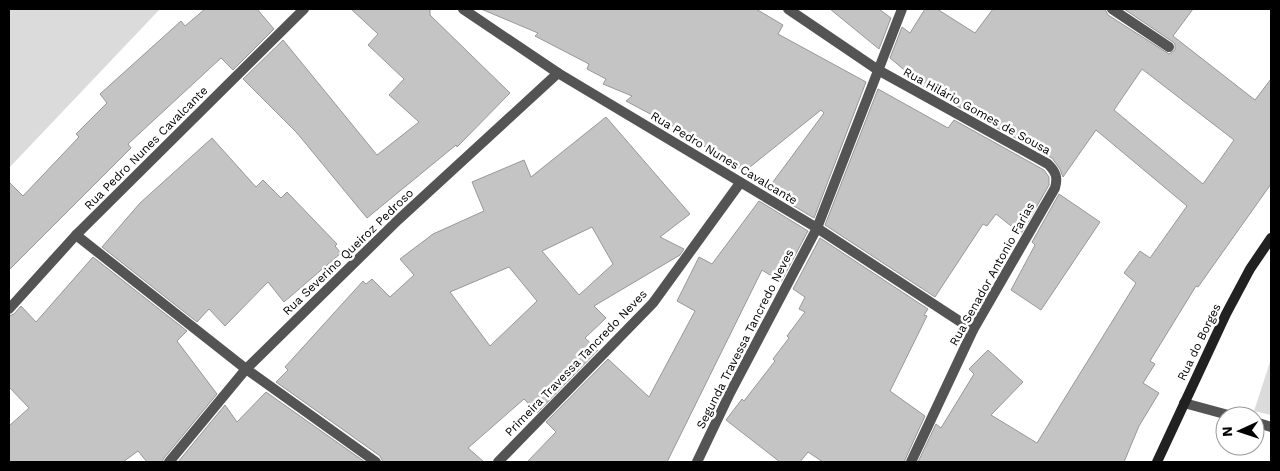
<svg xmlns="http://www.w3.org/2000/svg" width="1280" height="471" viewBox="0 0 1280 471" font-family="'Work Sans',sans-serif">
  <style>
    .green { fill: #dbdbdb }
    .building { fill: #c4c4c4; stroke: #989898; fill-rule: evenodd }
    .lines { fill: none; stroke-linecap: round; stroke-linejoin: round }
    .street { stroke: #545454; stroke-width: 10 }
    .secondary { stroke: #212121; stroke-width: 10 }
    .labels { text-anchor: middle; dominant-baseline: central; stroke-width: 5; stroke-linejoin: round; paint-order: stroke }
    .street-label { font-size: 12px; fill: #000; stroke: #fff }
  </style>
  <rect width="100%" height="100%" fill="#fff"/>
  <!-- green -->
  <g class="green">
    <path d="M9,9H160L9,168Z"/>
    <path d="M1271,359V415L1254,411Z"/>
  </g>
  <!-- building -->
  <g class="building">
    <path d="M205,9H257L274,29L233,70L221,58L128,144L131,148L9,270V182L23,196L79,137L76,134L107,103L100,94L181,21L185,26Z"/>
    <path d="M351,9H430V15L510,93L457,147L456,145L367,218L297,133L243,79L283,40L377,155L419,122L389,95L404,79L368,45L378,34Z"/>
    <path d="M481,9H756L783,25L778,34L866,82L814,218L767,190L824,113L821,110L745,171L719,158L722,156L700,144L701,141L626,101L632,96L603,84L606,79L587,69L589,64L535,36L538,33Z"/>
    <path d="M830,9H879L891,18L879,49Z"/>
    <path d="M925,9H937L975,33L993,9H1105L1108,15L1169,54L1175,50V44L1173,42L1124,9H1193L1173,36L1255,100L1271,79V184L1198,287L1196,286L1150,361L1155,364L1143,383L1159,393L1139,426L1124,462H918L936,424L941,428L974,374L969,369L988,350L1023,382L991,415L1037,443L1136,283L1124,273L1140,251L1150,258L1187,206L1096,130L1063,177L1060,169L1052,158L928,90L890,58L902,27L910,33ZM1142,69L1234,140L1203,184L1114,110Z"/>
    <path d="M878,89L948,128L954,120L1044,170L1049,177V185L1021,234L996,214L987,226L983,224L935,297L825,225Z"/>
    <path d="M606,117L690,214L660,237L684,249L680,255L594,306L606,318L585,338L598,350L537,413L524,399L468,448L484,462H383L380,456L276,382L288,370L285,367L363,281L366,284L372,279L390,297L414,275L400,259L433,234L484,211L472,182L524,160L531,177ZM592,227L613,264L579,295L542,251ZM509,267L537,301L490,346L450,292Z"/>
    <path d="M212,138L256,187L263,180L281,198L287,192L337,244L335,246L341,253L284,302L268,282L225,326L209,309L197,322L102,247L140,203Z"/>
    <path d="M1059,194L1100,222L1041,310L1011,290L1035,245L1032,242Z"/>
    <path d="M759,201L808,231L781,282L762,270L667,462H527L556,432L546,422L608,359L649,397L695,311L677,301L699,257L712,264Z"/>
    <path d="M820,238L928,309L924,315L927,316L890,391L925,416L904,462H823L808,452L800,462H780L726,420L742,399L744,401L775,361L773,359L789,338L787,336L805,312L799,309L805,297L793,289Z"/>
    <path d="M93,257L187,331L177,341L217,394L164,458L162,462H147L138,451L123,462H9V426L29,408L9,387V316L14,314L21,306L36,322Z"/>
    <path d="M266,392L365,462H178L225,405L237,422Z"/>
  </g>
  <g class="lines">
    <!-- street -->
    <g class="street">
      <path d="M463,9L558,73L817,228L973,330"/>
      <path d="M788,9L878,70L1048,164C1056,172 1058,177 1055,188L973,330L911,462"/>
      <path d="M1112,9L1169,47"/>
      <path d="M76,235L246,369L376,462"/>
      <path d="M9,309L76,235L304,9"/>
      <path d="M1184,403L1232,416"/>
      <path d="M1255,422L1271,427"/>
      <path d="M169,462L246,369L398,220L558,73"/>
      <path d="M498,462L653,303L740,183"/>
      <path d="M697,462L729,395L817,228L902,9"/>
    </g>
    <!-- secondary -->
    <path class="secondary" d="M1157,462L1226,314L1250,269L1271,238"/>
  </g>
  <g class="labels">
    <!-- street labels -->
    <g class="street-label">
      <text transform="translate(977 111) rotate(29)">Rua Hilário Gomes de Sousa</text>
      <text transform="translate(146 148) rotate(-45)">Rua Pedro Nunes Cavalcante</text>
      <text transform="translate(724 158) rotate(31)">Rua Pedro Nunes Cavalcante</text>
      <text transform="translate(348 252) rotate(-44)">Rua Severino Queiroz Pedroso</text>
      <text transform="translate(992 274) rotate(-61)">Rua Senador Antonio Farias</text>
      <text transform="translate(745 339) rotate(-63)">Segunda Travessa Tancredo Neves</text>
      <text transform="translate(1199 342) rotate(-64)">Rua do Borges</text>
      <text transform="translate(576 363) rotate(-46)">Primeira Travessa Tancredo Neves</text>
    </g>
  </g>
  <!-- border -->
  <rect width="1280" height="471" fill="none" stroke="#000000" stroke-width="20"/>
  <!-- north arrow -->
  <g transform="translate(1240 431) rotate(267)"><circle r="24" fill="#ffffff" stroke="#999999"/>
  <path d="M0-4L9 19L0 12L-9 19Z" fill="#000000"/>
  <text y="-8" font-size="14" font-weight="bold" text-anchor="middle" fill="#000000">N</text>
  </g>
</svg>
